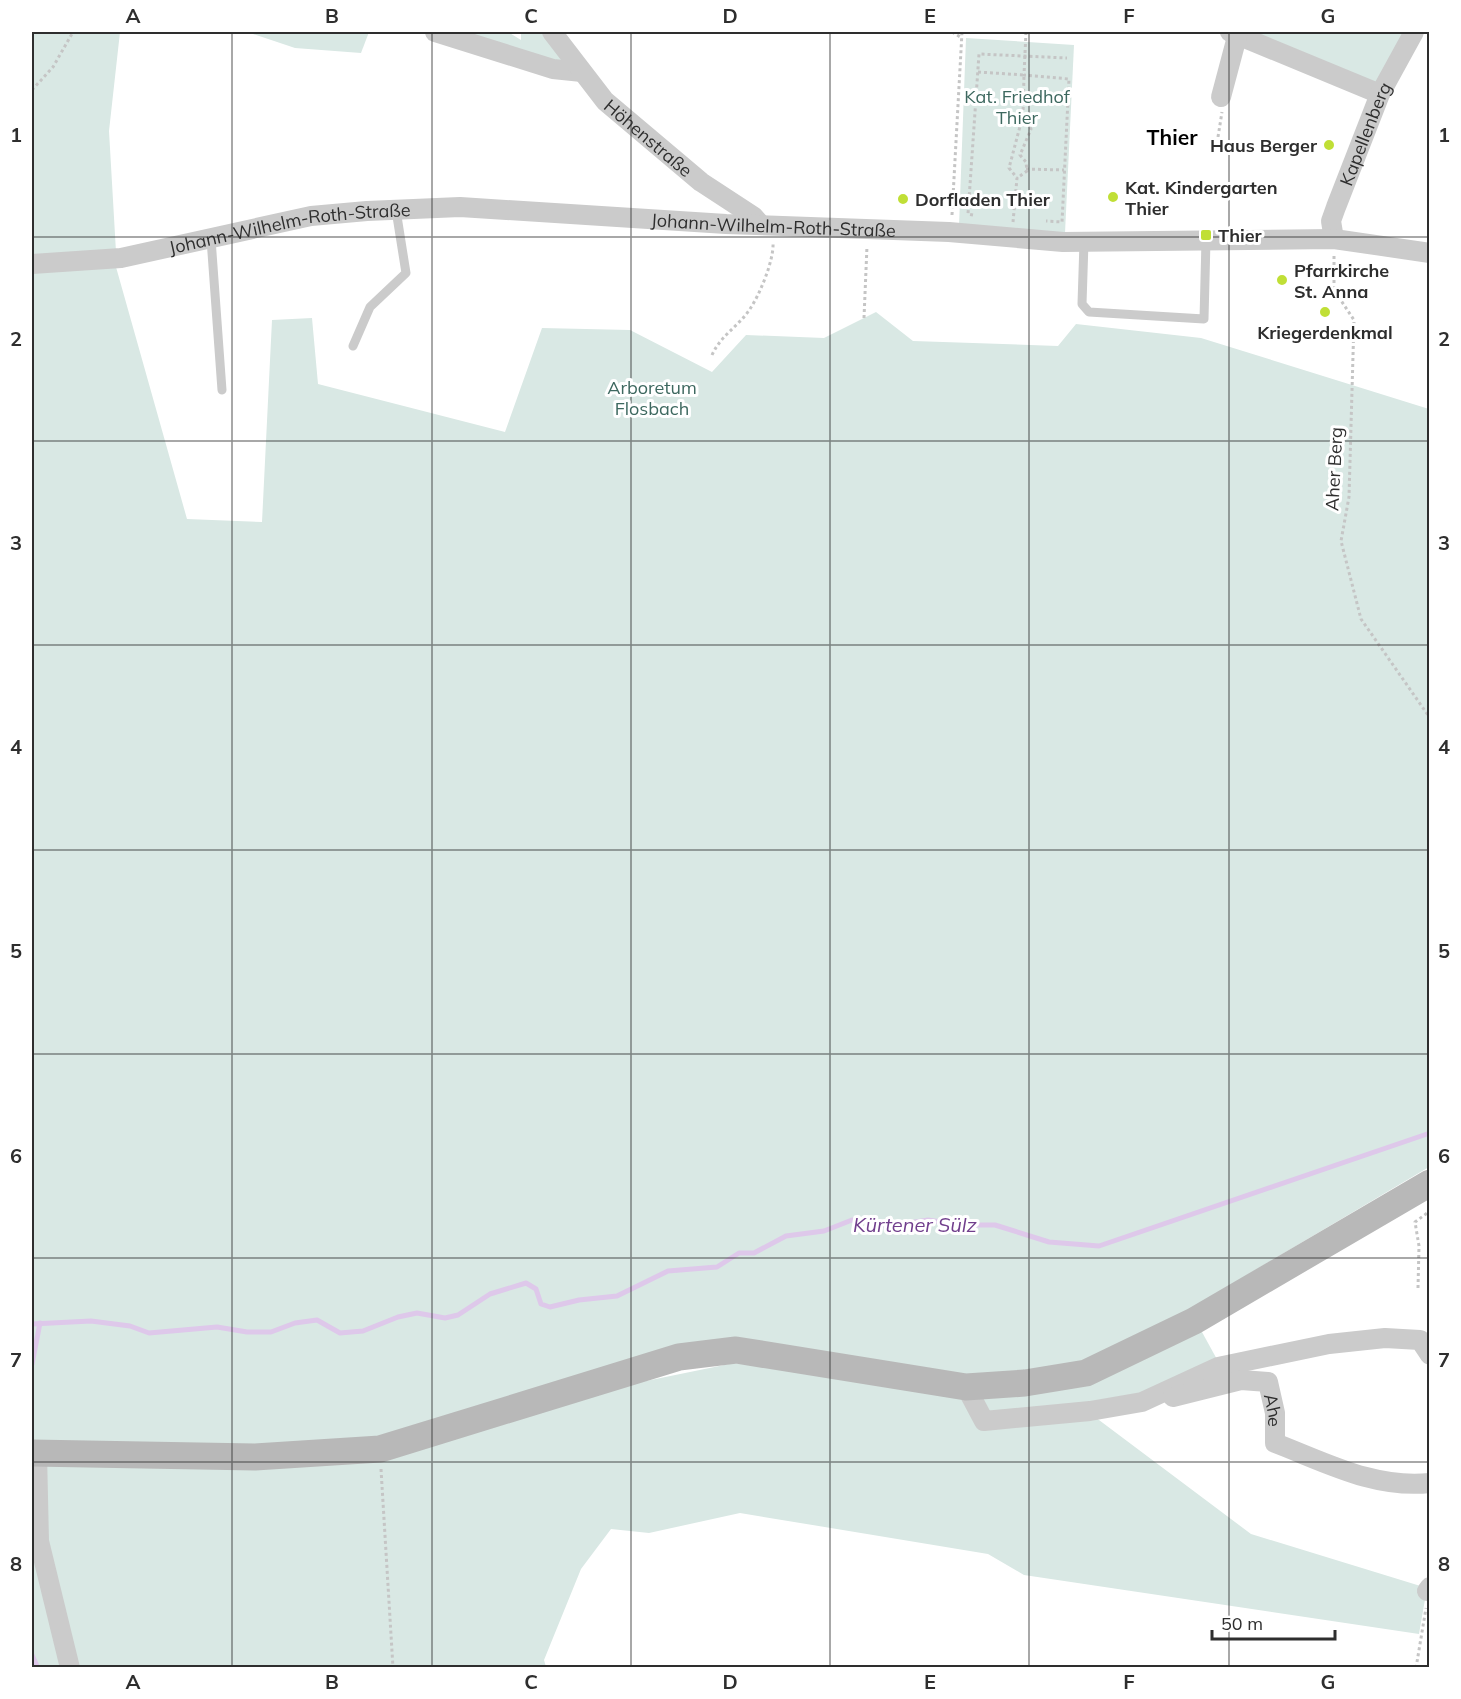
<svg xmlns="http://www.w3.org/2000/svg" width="1461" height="1699" viewBox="0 0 1461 1699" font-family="Mulish,sans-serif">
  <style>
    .green { fill: #d9e8e4 }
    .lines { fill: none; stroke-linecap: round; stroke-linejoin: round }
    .stream { stroke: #dec8ea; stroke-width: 5 }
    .path { stroke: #c5c5c5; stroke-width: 3; stroke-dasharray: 3 3; stroke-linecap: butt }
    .lane { stroke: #cbcbcb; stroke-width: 9 }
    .street { stroke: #cbcbcb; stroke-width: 20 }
    .secondary { stroke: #b8b8b8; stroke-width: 27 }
    .grid { fill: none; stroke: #2e2e2e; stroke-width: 1.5; stroke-opacity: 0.55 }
    .poi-dot { fill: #c0df36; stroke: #fff; stroke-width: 2 }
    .labels { text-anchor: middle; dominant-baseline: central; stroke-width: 6; stroke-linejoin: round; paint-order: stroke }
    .park-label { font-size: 18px; fill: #3d685f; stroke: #fff }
    .street-label { font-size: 18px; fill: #2e2e2e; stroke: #fff }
    .poi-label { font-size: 18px; font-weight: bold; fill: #2e2e2e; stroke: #fff; text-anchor: start }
    .water-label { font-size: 20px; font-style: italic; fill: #713f8d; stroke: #fff }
    .quarter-label { font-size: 21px; font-weight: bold; fill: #000; stroke: #fff }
    .neatline { fill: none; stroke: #2e2e2e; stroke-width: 2 }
    .grid-label { font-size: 20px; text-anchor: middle; font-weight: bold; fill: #2e2e2e }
  </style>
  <rect width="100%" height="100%" fill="#fff"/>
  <!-- green -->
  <g class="green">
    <path d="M32,32H120L109,131L116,252L32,256Z"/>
    <path d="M247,32H369L361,53L295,48Z"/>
    <path d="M451,32H508L521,40V32H543L565,60L560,63Z"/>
    <path d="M1242,32H1410L1376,84Z"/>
    <path d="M966,38L1074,45L1065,233L959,226Z"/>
    <path d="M116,267L187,519L262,522L272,320L312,318L318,384L505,432L542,328L630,330L712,372L746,335L824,338L876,312L913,341L1058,346L1076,324L1201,338L1429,409V1167L1085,1371L967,1385L735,1346L380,1443L32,1447V271Z"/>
    <path d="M1197,1323L1219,1363L1141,1398L986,1419L973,1399Z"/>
    <path d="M734,1363L965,1389L982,1421L1091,1414L1251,1534L1427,1588L1419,1634L1024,1575L988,1554L740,1513L649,1533L611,1529L581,1569L544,1660L546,1667H74L43,1539L41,1459L381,1460L641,1382Z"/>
    <path d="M32,1457L66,1667L32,1668Z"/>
  </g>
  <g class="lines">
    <!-- stream -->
    <g class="stream">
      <path d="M32,1324L91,1321L130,1326L149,1333L217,1327L247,1332H271L295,1323L317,1320L340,1333L363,1331L398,1317L417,1313L445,1318L458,1315L490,1294L526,1283L536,1289L541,1304L550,1307L579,1300L617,1296L668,1271L717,1267L739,1253H754L786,1236L824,1231L852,1220L890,1226L928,1220L960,1225H995L1049,1242L1099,1246L1430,1133"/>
      <path d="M32,1364L40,1323"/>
      <path d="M32,1655L38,1668"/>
    </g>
    <!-- path -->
    <g class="path">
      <path d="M952,32L962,38"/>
      <path d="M1026,32L1024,75L1069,79L1062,222L1046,221"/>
      <path d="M978,72L1024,75L1023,115"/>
      <path d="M32,90L53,67L73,32"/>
      <path d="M1218,137L1222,112"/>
      <path d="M1026,169L1064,170"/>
      <path d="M952,215L962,32"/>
      <path d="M973,215L968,214L979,54L1067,58"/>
      <path d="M1013,222L1017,178L1009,168L1023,115L1031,129L1020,155L1026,162L1027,171L1017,178"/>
      <path d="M1334,256V290L1354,320L1349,497L1341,541L1361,619L1430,718"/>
      <path d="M864,318L867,246"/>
      <path d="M712,355C721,335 738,327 750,309C760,294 774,260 773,243"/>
      <path d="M1418,1288L1419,1246L1415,1222L1430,1211"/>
      <path d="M381,1469L393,1668"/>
      <path d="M1416,1668L1426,1608"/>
    </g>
    <!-- lane -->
    <g class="lane">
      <path d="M211,239L222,390"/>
      <path d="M1084,242L1082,304L1089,312L1204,319L1206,240"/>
      <path d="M353,346L370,307L406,273L396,210"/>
    </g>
    <!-- street -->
    <g class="street">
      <path d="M435,32L553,69L582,72"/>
      <path id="s1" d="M552,32L605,101L701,182L753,216L761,225"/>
      <path d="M1230,32L1380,94"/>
      <path d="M1221,97L1238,33"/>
      <path id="s2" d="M1334,239L1331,221L1336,207L1380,94L1414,32"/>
      <path id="s3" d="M32,264L121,258L311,216L367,211L460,207L726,224L949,232L1063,242L1334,239L1430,253"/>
      <path d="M966,1387L984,1421L1090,1411L1142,1402L1218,1367L1329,1344L1385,1338L1420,1340L1430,1355"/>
      <path id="s4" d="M1173,1397L1241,1380L1268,1382L1275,1413V1443C1325,1462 1374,1489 1430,1483"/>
      <path d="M37,1453L39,1541L70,1668"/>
      <path d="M1427,1591L1430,1587"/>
    </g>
    <!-- secondary -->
    <path class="secondary" d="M32,1453L255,1457L380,1449L679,1357L736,1350L966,1387L1025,1383L1086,1373L1194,1321L1430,1183"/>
  </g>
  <!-- grid -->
  <path class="grid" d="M232,32V1668M432,32V1668M631,32V1668M830,32V1668M1029,32V1668M1229,32V1668M32,237H1430M32,441H1430M32,645H1430M32,850H1430M32,1054H1430M32,1258H1430M32,1462H1430"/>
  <!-- markers -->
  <g class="poi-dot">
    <circle cx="1329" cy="145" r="6"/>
    <circle cx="1113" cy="197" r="6"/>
    <circle cx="903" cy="199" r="6"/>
    <rect x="1200" y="229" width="12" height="12" rx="3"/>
    <circle cx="1282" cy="280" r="6"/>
    <circle cx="1325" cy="312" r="6"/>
  </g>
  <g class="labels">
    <!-- park labels -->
    <g class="park-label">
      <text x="1017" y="96">Kat. Friedhof<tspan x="1017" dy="21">Thier</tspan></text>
      <text x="652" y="387">Arboretum<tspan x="652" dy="21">Flosbach</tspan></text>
    </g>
    <!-- street labels -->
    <g class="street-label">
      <text stroke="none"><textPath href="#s2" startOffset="112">Kapellenberg</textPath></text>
      <text stroke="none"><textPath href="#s1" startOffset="144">Höhenstraße</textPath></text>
      <text stroke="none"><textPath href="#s3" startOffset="747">Johann-Wilhelm-Roth-Straße</textPath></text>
      <text stroke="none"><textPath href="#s3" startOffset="261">Johann-Wilhelm-Roth-Straße</textPath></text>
      <text transform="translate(1334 469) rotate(-87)">Aher Berg</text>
      <text stroke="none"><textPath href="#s4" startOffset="126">Ahe</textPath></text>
    </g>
    <!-- poi labels -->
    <g class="poi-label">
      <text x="1317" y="145" text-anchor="end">Haus Berger</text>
      <text x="1125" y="187">Kat. Kindergarten<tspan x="1125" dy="21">Thier</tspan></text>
      <text x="915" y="199">Dorfladen Thier</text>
      <text x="1218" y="235">Thier</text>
      <text x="1294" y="270">Pfarrkirche<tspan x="1294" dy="21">St. Anna</tspan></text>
      <text x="1325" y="332" text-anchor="middle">Kriegerdenkmal</text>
    </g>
    <!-- water labels -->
    <g class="water-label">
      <text x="915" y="1224">Kürtener Sülz</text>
    </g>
    <!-- quarter labels -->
    <g class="quarter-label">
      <text x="1172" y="137">Thier</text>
    </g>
  </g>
  <!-- border -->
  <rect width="1461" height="1699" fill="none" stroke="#ffffff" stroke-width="66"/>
  <!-- scale -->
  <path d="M1212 1630v9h123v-9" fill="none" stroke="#2e2e2e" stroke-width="3"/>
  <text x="1221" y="1630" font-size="18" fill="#2e2e2e" stroke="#ffffff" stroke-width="4.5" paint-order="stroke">50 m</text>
  <rect x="33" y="33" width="1395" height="1633" class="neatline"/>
  <g class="grid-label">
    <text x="133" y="23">A</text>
    <text x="332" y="23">B</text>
    <text x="531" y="23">C</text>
    <text x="730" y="23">D</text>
    <text x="930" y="23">E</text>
    <text x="1129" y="23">F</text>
    <text x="1328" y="23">G</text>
    <text x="16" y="142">1</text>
    <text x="1444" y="142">1</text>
    <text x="16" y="346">2</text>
    <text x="1444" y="346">2</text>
    <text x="16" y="550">3</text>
    <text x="1444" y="550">3</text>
    <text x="16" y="754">4</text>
    <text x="1444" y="754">4</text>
    <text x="16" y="958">5</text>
    <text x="1444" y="958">5</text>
    <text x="16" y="1163">6</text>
    <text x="1444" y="1163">6</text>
    <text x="16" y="1367">7</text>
    <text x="1444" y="1367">7</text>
    <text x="16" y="1571">8</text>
    <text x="1444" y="1571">8</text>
    <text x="133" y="1689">A</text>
    <text x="332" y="1689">B</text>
    <text x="531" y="1689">C</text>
    <text x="730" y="1689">D</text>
    <text x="930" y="1689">E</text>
    <text x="1129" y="1689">F</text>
    <text x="1328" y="1689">G</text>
  </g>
</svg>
